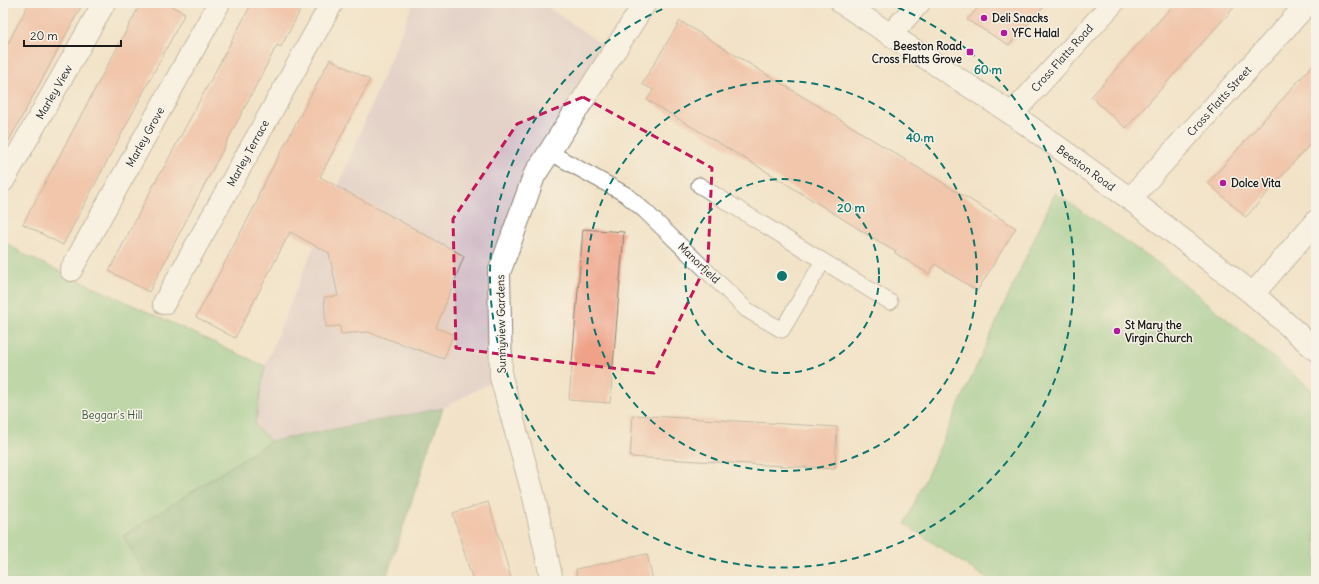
<svg xmlns="http://www.w3.org/2000/svg" width="1319" height="584" viewBox="0 0 1319 584" font-family="Delius,sans-serif">
  <style>
    .industrial { fill: #d2bdc8 }
    .green { fill: #7fc682; stroke: #4e714f }
    .forest { fill: #67ab70; stroke: #426446 }
    .building { fill: #efa288 }
    .lines { fill: none; stroke-linecap: round; stroke-linejoin: round }
    .service-casing { stroke: #878072; stroke-width: 17 }
    .minor-casing { stroke: #878072; stroke-width: 24 }
    .tertiary-casing { stroke: #878072; stroke-width: 24 }
    .service { stroke: #fff; stroke-width: 15 }
    .minor { stroke: #fff; stroke-width: 22 }
    .tertiary { stroke: #fff; stroke-width: 22 }
    .marked { fill: none; stroke: #c2185b; stroke-width: 3; stroke-dasharray: 8 5; stroke-linejoin: round }
    .ring { fill: none; stroke: #0f766e; stroke-width: 2; stroke-dasharray: 7 5 }
    .poi-dot { fill: #b5179e; stroke: #f7f3e8; stroke-width: 1.5 }
    .labels { text-anchor: middle; dominant-baseline: central; stroke-width: 3; stroke-linejoin: round; paint-order: stroke }
    .poi-label { font-size: 11px; font-weight: bold; fill: #1c1c1c; stroke: #f7f3e8; text-anchor: start }
    .street-label { font-size: 11px; fill: #1c1c1c; stroke: #f7f3e8 }
    .park-label { font-size: 11px; fill: #3f5840; stroke: #f7f3e8 }
    .centre { fill: #0f766e; stroke: #f7f3e8; stroke-width: 2 }
    .ring-label { font-size: 12px; text-anchor: middle; font-weight: bold; fill: #0f766e; stroke: #f7f3e8; stroke-width: 3; stroke-linejoin: round; paint-order: stroke }
  </style>
  <rect width="100%" height="100%" fill="#f7f3e8"/>
  <filter id="ink" filterUnits="userSpaceOnUse"><feTurbulence type="fractalNoise" baseFrequency=".025" numOctaves="2"/><feDisplacementMap in="SourceGraphic" scale="8" xChannelSelector="R" yChannelSelector="G"/><feConvolveMatrix kernelMatrix="1 2 1 2 8 2 1 2 1" color-interpolation-filters="sRGB"/></filter>
  <filter id="wash" filterUnits="userSpaceOnUse"><feTurbulence type="fractalNoise" baseFrequency=".012" numOctaves="4" result="noise"/><feDisplacementMap in="SourceGraphic" scale="16" xChannelSelector="R" yChannelSelector="G"/><feGaussianBlur stdDeviation="0.9" result="paint"/><feColorMatrix in="noise" values="0 0 0 0 0 0 0 0 0 0 0 0 0 0 0 0 0 1.4 0 .05"/><feComposite in="paint" operator="in"/></filter>
  <g filter="url(#wash)">
    <rect width="100%" height="100%" fill="#f2e3c8"/>
    <!-- industrial -->
    <path class="industrial" d="M413,3H542L613,52L549,152L499,273L501,377L443,408L271,441L255,426L265,366Z"/>
    <!-- green -->
    <g class="green">
      <path d="M1055,193L1165,268L1316,393V581H990L905,524Z"/>
      <path d="M3,241L29,257L265,366L255,426L271,441L123,536L149,581H3Z"/>
    </g>
    <!-- forest -->
    <path class="forest" d="M443,408L385,581H149L123,536L271,441Z"/>
    <g id="blocks">
      <!-- building -->
      <g class="building">
        <path d="M29,3H83L3,152V53Z"/>
        <path d="M141,3H165L185,13L63,245L23,224Z"/>
        <path d="M252,3H304L281,47L277,45L149,292L109,271L161,171H162Z"/>
        <path d="M982,3H1047L1009,45L967,20Z"/>
        <path d="M1175,3H1238L1126,128L1091,97Z"/>
        <path d="M680,21L1016,228L977,291L935,264L929,274L895,253L896,252L764,170L647,100L653,90L642,84Z"/>
        <path d="M330,59L370,80L320,177L464,256L436,328L453,334L444,359L368,332L341,334L340,326L326,327L324,297L338,296L329,253L290,232L235,338L196,317L259,198L257,197Z"/>
        <path d="M1316,61V137L1246,217L1208,183Z"/>
        <path d="M583,229L624,232L610,403L569,400Z"/>
        <path d="M633,415L837,427L835,469L630,457Z"/>
        <path d="M488,502L496,527L512,581H473L460,538L453,513Z"/>
        <path d="M647,554L653,581H577L576,569Z"/>
      </g>
    </g>
  </g>
  <g filter="url(#ink)">
    <use href="#blocks" fill-opacity="0" stroke="#878072" stroke-width="1"/>
    <g class="lines">
      <!-- service casing -->
      <g class="service-casing">
        <g id="service">
          <path d="M549,152L625,194L645,211L747,310L782,330L823,261"/>
          <path d="M699,185L890,302"/>
        </g>
      </g>
      <!-- minor casing -->
      <g class="minor-casing">
        <g id="minor">
          <path d="M891,34L919,3"/>
          <path d="M1012,114L1113,3"/>
          <path d="M3,181L104,3"/>
          <path d="M1130,199L1308,3"/>
          <path d="M71,270L219,3"/>
          <path d="M1253,294L1316,221"/>
          <path d="M164,303L332,3"/>
          <path d="M552,581L534,497L501,377L499,273L534,176L645,3"/>
        </g>
      </g>
      <!-- tertiary casing -->
      <g class="tertiary-casing">
        <path id="tertiary" d="M842,3L1012,114L1130,199L1253,294L1316,350"/>
      </g>
      <!-- service -->
      <use href="#service" class="service"/>
      <!-- minor -->
      <use href="#minor" class="minor"/>
      <!-- tertiary -->
      <use href="#tertiary" class="tertiary"/>
    </g>
  </g>
  <!-- marked area -->
  <path d="M0 0H1319V584H0ZM583,97L712,168L708,261L654,373L535,359L456,348L453,219L517,124Z" fill="#f2e3c8" fill-opacity=".55" fill-rule="evenodd"/>
  <path class="marked" d="M583,97L712,168L708,261L654,373L535,359L456,348L453,219L517,124Z"/>
  <!-- distance rings -->
  <g class="ring">
    <circle cx="782" cy="276" r="97"/>
    <circle cx="782" cy="276" r="195"/>
    <path d="M887 3A292 292 0 1 1 677 3"/>
  </g>
  <!-- markers -->
  <g class="poi-dot">
    <circle cx="984" cy="18" r="4"/>
    <circle cx="1004" cy="33" r="4"/>
    <rect x="966" y="48" width="8" height="8" rx="2"/>
    <circle cx="1223" cy="183" r="4"/>
    <circle cx="1117" cy="331" r="4"/>
  </g>
  <g class="labels">
    <!-- poi labels -->
    <g class="poi-label">
      <text x="992" y="18">Deli Snacks</text>
      <text x="1012" y="33">YFC Halal</text>
      <text x="962" y="46" text-anchor="end">Beeston Road<tspan x="962" dy="13">Cross Flatts Grove</tspan></text>
      <text x="1231" y="183">Dolce Vita</text>
      <text x="1125" y="325">St Mary the<tspan x="1125" dy="13">Virgin Church</tspan></text>
    </g>
    <!-- street labels -->
    <g class="street-label">
      <text transform="translate(1062 58) rotate(-48)">Cross Flatts Road</text>
      <text transform="translate(54 92) rotate(-60)">Marley View</text>
      <text transform="translate(1219 101) rotate(-48)">Cross Flatts Street</text>
      <text transform="translate(145 137) rotate(-61)">Marley Grove</text>
      <text transform="translate(248 153) rotate(-61)">Marley Terrace</text>
      <text transform="translate(1086 168) rotate(36)">Beeston Road</text>
      <text transform="translate(699 263) rotate(44)">Manorfield</text>
      <text transform="translate(501 324) rotate(-91)">Sunnyview Gardens</text>
    </g>
    <!-- park labels -->
    <g class="park-label">
      <text x="112" y="415">Beggar's Hill</text>
    </g>
  </g>
  <circle cx="782" cy="276" r="6" class="centre"/>
  <g class="ring-label">
    <text x="988" y="74">60 m</text>
    <text x="920" y="142">40 m</text>
    <text x="851" y="212">20 m</text>
  </g>
  <!-- margin -->
  <rect width="1319" height="584" fill="none" stroke="#f7f3e8" stroke-width="16"/>
  <!-- scale -->
  <path d="M24 40v6h97v-6" fill="none" stroke="#1c1c1c" stroke-width="2"/>
  <text x="30" y="40" font-size="12" fill="#1c1c1c" stroke="#f7f3e8" stroke-width="3" paint-order="stroke">20 m</text>
</svg>
